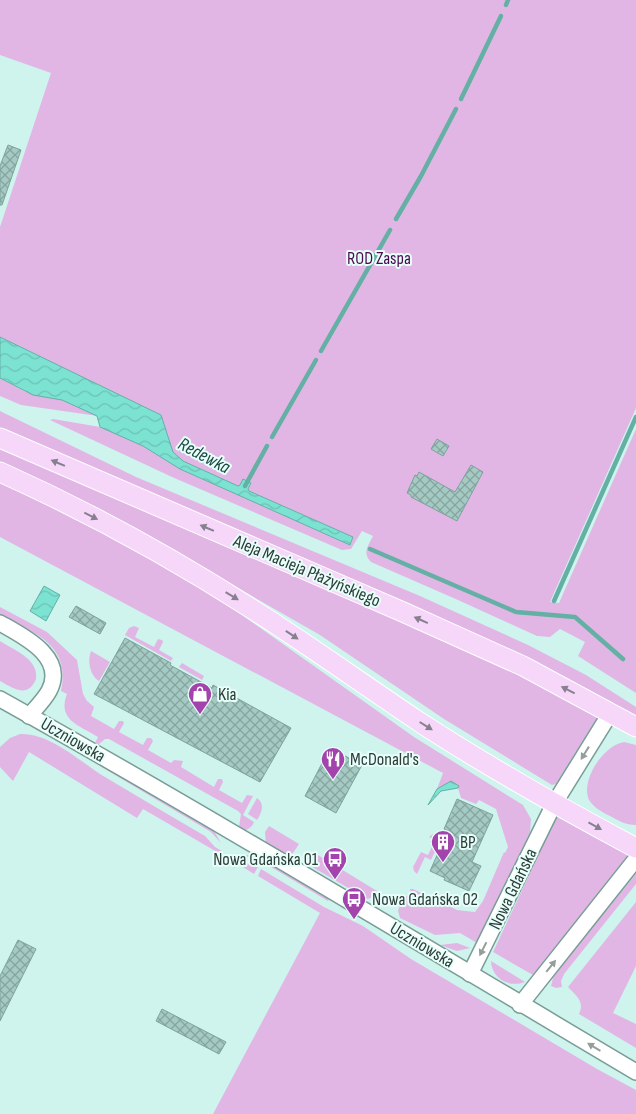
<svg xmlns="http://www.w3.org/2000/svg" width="636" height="1114" viewBox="0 0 636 1114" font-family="'Sofia Sans Condensed',sans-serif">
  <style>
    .green { fill: #e1b6e5 }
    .water { fill: url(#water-waves); stroke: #64b0a4 }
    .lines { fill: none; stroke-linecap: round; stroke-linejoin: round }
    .stream { stroke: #64b0a4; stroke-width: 4.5 }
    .building { fill: url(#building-cross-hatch); stroke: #7ea29c }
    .minor-casing { stroke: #799d96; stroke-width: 18 }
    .major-casing { stroke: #fff; stroke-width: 21 }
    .minor { stroke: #fff; stroke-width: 15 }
    .major { stroke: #f6d6f9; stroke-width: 19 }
    .oneway { fill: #87818f }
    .oneway2 { fill: #969e9c }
    .labels { text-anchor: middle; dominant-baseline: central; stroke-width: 4; stroke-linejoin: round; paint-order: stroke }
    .park-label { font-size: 18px; fill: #4b0b52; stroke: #e7fef9 }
    .street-label { font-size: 18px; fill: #2d3c39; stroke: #e7fef9 }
    .poi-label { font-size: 18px; fill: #2d3c39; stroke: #e7fef9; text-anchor: start }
    .water-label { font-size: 19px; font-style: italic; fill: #1c4a43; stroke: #e7fef9 }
  </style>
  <defs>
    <pattern id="water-waves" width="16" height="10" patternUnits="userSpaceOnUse" patternTransform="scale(1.25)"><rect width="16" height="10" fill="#7ce2d2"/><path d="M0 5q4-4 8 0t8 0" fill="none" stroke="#6cc3b5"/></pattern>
    <pattern id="building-cross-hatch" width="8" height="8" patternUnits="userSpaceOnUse" patternTransform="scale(1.25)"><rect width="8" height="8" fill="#a4cac3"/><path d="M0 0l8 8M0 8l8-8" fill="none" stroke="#86a59f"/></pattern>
  </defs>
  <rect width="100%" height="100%" fill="#cef4ed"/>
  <!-- green -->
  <g class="green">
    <path d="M0,0H636V408L550,602L559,603L636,429V693L578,656L585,642L560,629L550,637L537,636L458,600L371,562C362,553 368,546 373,536L362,531L351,549L342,550L172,477L50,420L53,419L100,427L143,446L180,469L350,545L353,538L249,491L248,489L251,483L238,486L183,461L172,452L160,415L0,337V227L51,73L0,55Z"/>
    <path d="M0,378L26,392L62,400L98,416L21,405L0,396Z"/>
    <path d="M0,411L136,477L420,596L528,645L586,675L636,707V716L0,430Z"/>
    <path d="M0,448L438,636L531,680L599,715L556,784L552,785L444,719L320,635L189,560L35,478L0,462Z"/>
    <path d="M0,480L107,533L208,591L414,737L523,805L531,819L530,832L477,943L460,933L435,935L400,918L398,911L402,898L411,894L410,889H413L457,910L475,912L483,901L504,852L505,853L508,847L496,809L479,800L476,804L461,798L458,788L451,782L437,789L443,773L0,537Z"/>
    <path d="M0,607L47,632L77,660L83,694L87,701L94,707L91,716L114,729L119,721H123L124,723L119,732L143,745L147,738H151L153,741L148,750L171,763L174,760L183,761L181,767L214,787L218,779H222L223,782L219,790L242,803L247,795L253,796L243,815L254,822C252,827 248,830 242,831L239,827L241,814L238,811L109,739H105L99,744L95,743L98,737C79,725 57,720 67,694L61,691C71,644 34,633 0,615Z"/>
    <path d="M134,626L139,628L135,637L154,647L158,639L162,640L163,642L159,650L173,658L171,661L125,635L129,628Z"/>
    <path d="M0,641C14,650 39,659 36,679C28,699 13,688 0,681Z"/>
    <path d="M91,651L110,662L99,681C90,676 87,661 91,651Z"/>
    <path d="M182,663L204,676L202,680L179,667Z"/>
    <path d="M20,734C51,733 80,762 105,777C138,797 171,816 205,836L215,847L222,851L218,860L217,852L143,809L137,818L29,752L13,781L0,767V747L10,738Z"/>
    <path d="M624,742L636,745V825C626,825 619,821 610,816C602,812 594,808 589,800C580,780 604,745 624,742Z"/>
    <path d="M101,763L207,826L214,831L221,843L211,832L100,766Z"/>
    <path d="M257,798C265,804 262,812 257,820L248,814Z"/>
    <path d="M558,817L627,853V857L533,975L493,952L556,818Z"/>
    <path d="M269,826L299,844L293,853L285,856L266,845L265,832Z"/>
    <path d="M433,834L442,837L431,860L425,857L417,874L414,871L413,867L421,852L428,855L435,840L429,837Z"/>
    <path d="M313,852L377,891L374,897L367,899L309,865L308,860Z"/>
    <path d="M247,855L259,857L329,899L328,901L256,858L243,856Z"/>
    <path d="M238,861L258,867L254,874L238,864L233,869Z"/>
    <path d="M261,869L324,907L363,926L411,959L597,1069L636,1090V1114H213L320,913L258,876Z"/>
    <path d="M636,874V884L564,974L561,981L562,987L556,988L551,986L553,978L559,968Z"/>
    <path d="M636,902V966L613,1013L636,1024V1048L579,1014C585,1001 576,996 568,987Z"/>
    <path d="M457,943L470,948L457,951L440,945Z"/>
    <path d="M491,961L525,982C509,988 492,979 491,961Z"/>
  </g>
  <!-- water -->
  <g class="water">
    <path d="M0,337L161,415L173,452L183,461L238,486L240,485L243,479L251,483L248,489L249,491L353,537L350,545L180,469L143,446L100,427L97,416L62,400L33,395L0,378Z"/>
    <path d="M44,586L60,595L46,621L30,611Z"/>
    <path d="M451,781L459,786L458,788L441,791L428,805L437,789Z"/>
  </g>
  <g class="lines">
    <!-- stream -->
    <g class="stream">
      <path d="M506,5L508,0"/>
      <path d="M461,99L501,16"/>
      <path d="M396,219L421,176L456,109"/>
      <path d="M321,351L390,230"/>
      <path d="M272,437L316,360"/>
      <path d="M245,486L267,446"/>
      <path d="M370,549L516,612L575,617L623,659"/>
      <path d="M554,601L636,417"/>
    </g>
  </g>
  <!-- building -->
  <g class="building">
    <path d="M8,145L21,150L2,205H0V166Z"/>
    <path d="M437,439L449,446L443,456L431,449Z"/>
    <path d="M471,465L483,472L457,521L411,497V495L407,493L415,475L417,476L419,472L455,492Z"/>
    <path d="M76,606L106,623L100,634L69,617Z"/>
    <path d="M125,638L171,663L170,665L212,688L213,685L291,728L260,782L94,694Z"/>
    <path d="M330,748L362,765L336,813L305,796Z"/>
    <path d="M457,799L493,815L472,862L481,866L469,891L444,880L445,878L430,871L448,831L444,829Z"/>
    <path d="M18,940L36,949L0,1021V976Z"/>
    <path d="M162,1009L226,1042L219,1054L156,1021Z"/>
  </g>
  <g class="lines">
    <!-- minor casing -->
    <g class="minor-casing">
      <g id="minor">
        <path d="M0,623C23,636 67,657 49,691C44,700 36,708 29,716"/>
        <path d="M0,699C215,819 425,947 636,1072"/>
        <path d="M470,974L554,804L611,712"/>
        <path d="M520,1005L636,859"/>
      </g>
    </g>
    <!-- major casing -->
    <g class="major-casing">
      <g id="major">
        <path d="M0,438L403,612L523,666L636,727"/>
        <path d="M0,472C87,511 171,557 252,609C309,645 364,685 421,723C490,768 563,809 636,848"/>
      </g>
    </g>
    <!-- minor -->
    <use href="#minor" class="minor"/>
    <!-- major -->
    <use href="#major" class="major"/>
  </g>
  <!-- one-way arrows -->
  <defs><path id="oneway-solid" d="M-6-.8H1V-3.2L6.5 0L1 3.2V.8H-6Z" transform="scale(1.25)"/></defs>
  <g class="oneway">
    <use href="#oneway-solid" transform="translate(58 463) rotate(-157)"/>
    <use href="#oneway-solid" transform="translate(91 516) rotate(27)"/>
    <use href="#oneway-solid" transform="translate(207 528) rotate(-157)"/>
    <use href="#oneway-solid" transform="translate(232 596) rotate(31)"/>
    <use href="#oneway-solid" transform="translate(421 620) rotate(-156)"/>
    <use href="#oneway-solid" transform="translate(292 635) rotate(34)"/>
    <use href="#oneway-solid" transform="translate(568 690) rotate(-153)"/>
    <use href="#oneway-solid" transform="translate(426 726) rotate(32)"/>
    <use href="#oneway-solid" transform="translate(595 826) rotate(29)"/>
  </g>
  <g class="oneway2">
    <use href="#oneway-solid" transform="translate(585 753) rotate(122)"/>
    <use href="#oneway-solid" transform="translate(483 949) rotate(117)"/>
    <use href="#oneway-solid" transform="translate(551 966) rotate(-51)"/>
    <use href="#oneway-solid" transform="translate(594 1047) rotate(-149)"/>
  </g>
  <!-- icons -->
  <defs>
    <g id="shop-pin" transform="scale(1.25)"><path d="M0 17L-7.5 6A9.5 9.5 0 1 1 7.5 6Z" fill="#a244ac" stroke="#e7fef9"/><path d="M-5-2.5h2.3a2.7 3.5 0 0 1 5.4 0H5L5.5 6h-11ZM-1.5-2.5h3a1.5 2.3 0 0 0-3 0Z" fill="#fff"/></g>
    <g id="restaurant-pin" transform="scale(1.25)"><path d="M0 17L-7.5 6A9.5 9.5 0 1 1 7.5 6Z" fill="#a244ac" stroke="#e7fef9"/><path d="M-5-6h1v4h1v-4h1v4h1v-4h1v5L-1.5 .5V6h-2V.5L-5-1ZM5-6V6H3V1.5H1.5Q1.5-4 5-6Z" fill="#fff"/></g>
    <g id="building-pin" transform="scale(1.25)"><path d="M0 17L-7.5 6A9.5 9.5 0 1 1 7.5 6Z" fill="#a244ac" stroke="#e7fef9"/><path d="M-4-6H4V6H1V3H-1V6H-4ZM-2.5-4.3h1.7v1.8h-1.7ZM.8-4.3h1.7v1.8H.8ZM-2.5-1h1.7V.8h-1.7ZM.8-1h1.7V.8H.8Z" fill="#fff"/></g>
    <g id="bus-pin" transform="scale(1.25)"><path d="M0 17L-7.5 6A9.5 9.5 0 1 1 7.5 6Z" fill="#a244ac" stroke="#e7fef9"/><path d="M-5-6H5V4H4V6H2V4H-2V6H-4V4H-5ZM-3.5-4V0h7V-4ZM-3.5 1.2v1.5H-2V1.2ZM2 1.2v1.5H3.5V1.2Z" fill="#fff"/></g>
  </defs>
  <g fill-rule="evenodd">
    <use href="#shop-pin" x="200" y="694"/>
    <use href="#restaurant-pin" x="333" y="759"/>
    <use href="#building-pin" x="443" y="842"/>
    <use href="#bus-pin" x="335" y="859"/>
    <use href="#bus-pin" x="354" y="899"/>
  </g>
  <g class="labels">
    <!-- park labels -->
    <g class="park-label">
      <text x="379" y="258">ROD Zaspa</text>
    </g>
    <!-- street labels -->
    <g class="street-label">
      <text transform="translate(307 571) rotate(23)">Aleja Macieja Płażyńskiego</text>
      <text transform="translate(73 740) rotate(30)">Uczniowska</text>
      <text transform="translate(513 889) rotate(-64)">Nowa Gdańska</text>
      <text transform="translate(422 945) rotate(31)">Uczniowska</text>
    </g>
    <!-- poi labels -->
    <g class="poi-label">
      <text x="218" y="694">Kia</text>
      <text x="350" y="759">McDonald's</text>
      <text x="460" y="842">BP</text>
      <text x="318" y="859" text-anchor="end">Nowa Gdańska 01</text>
      <text x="372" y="899">Nowa Gdańska 02</text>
    </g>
    <!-- water labels -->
    <g class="water-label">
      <text transform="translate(204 456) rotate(28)">Redewka</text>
    </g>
  </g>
</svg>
